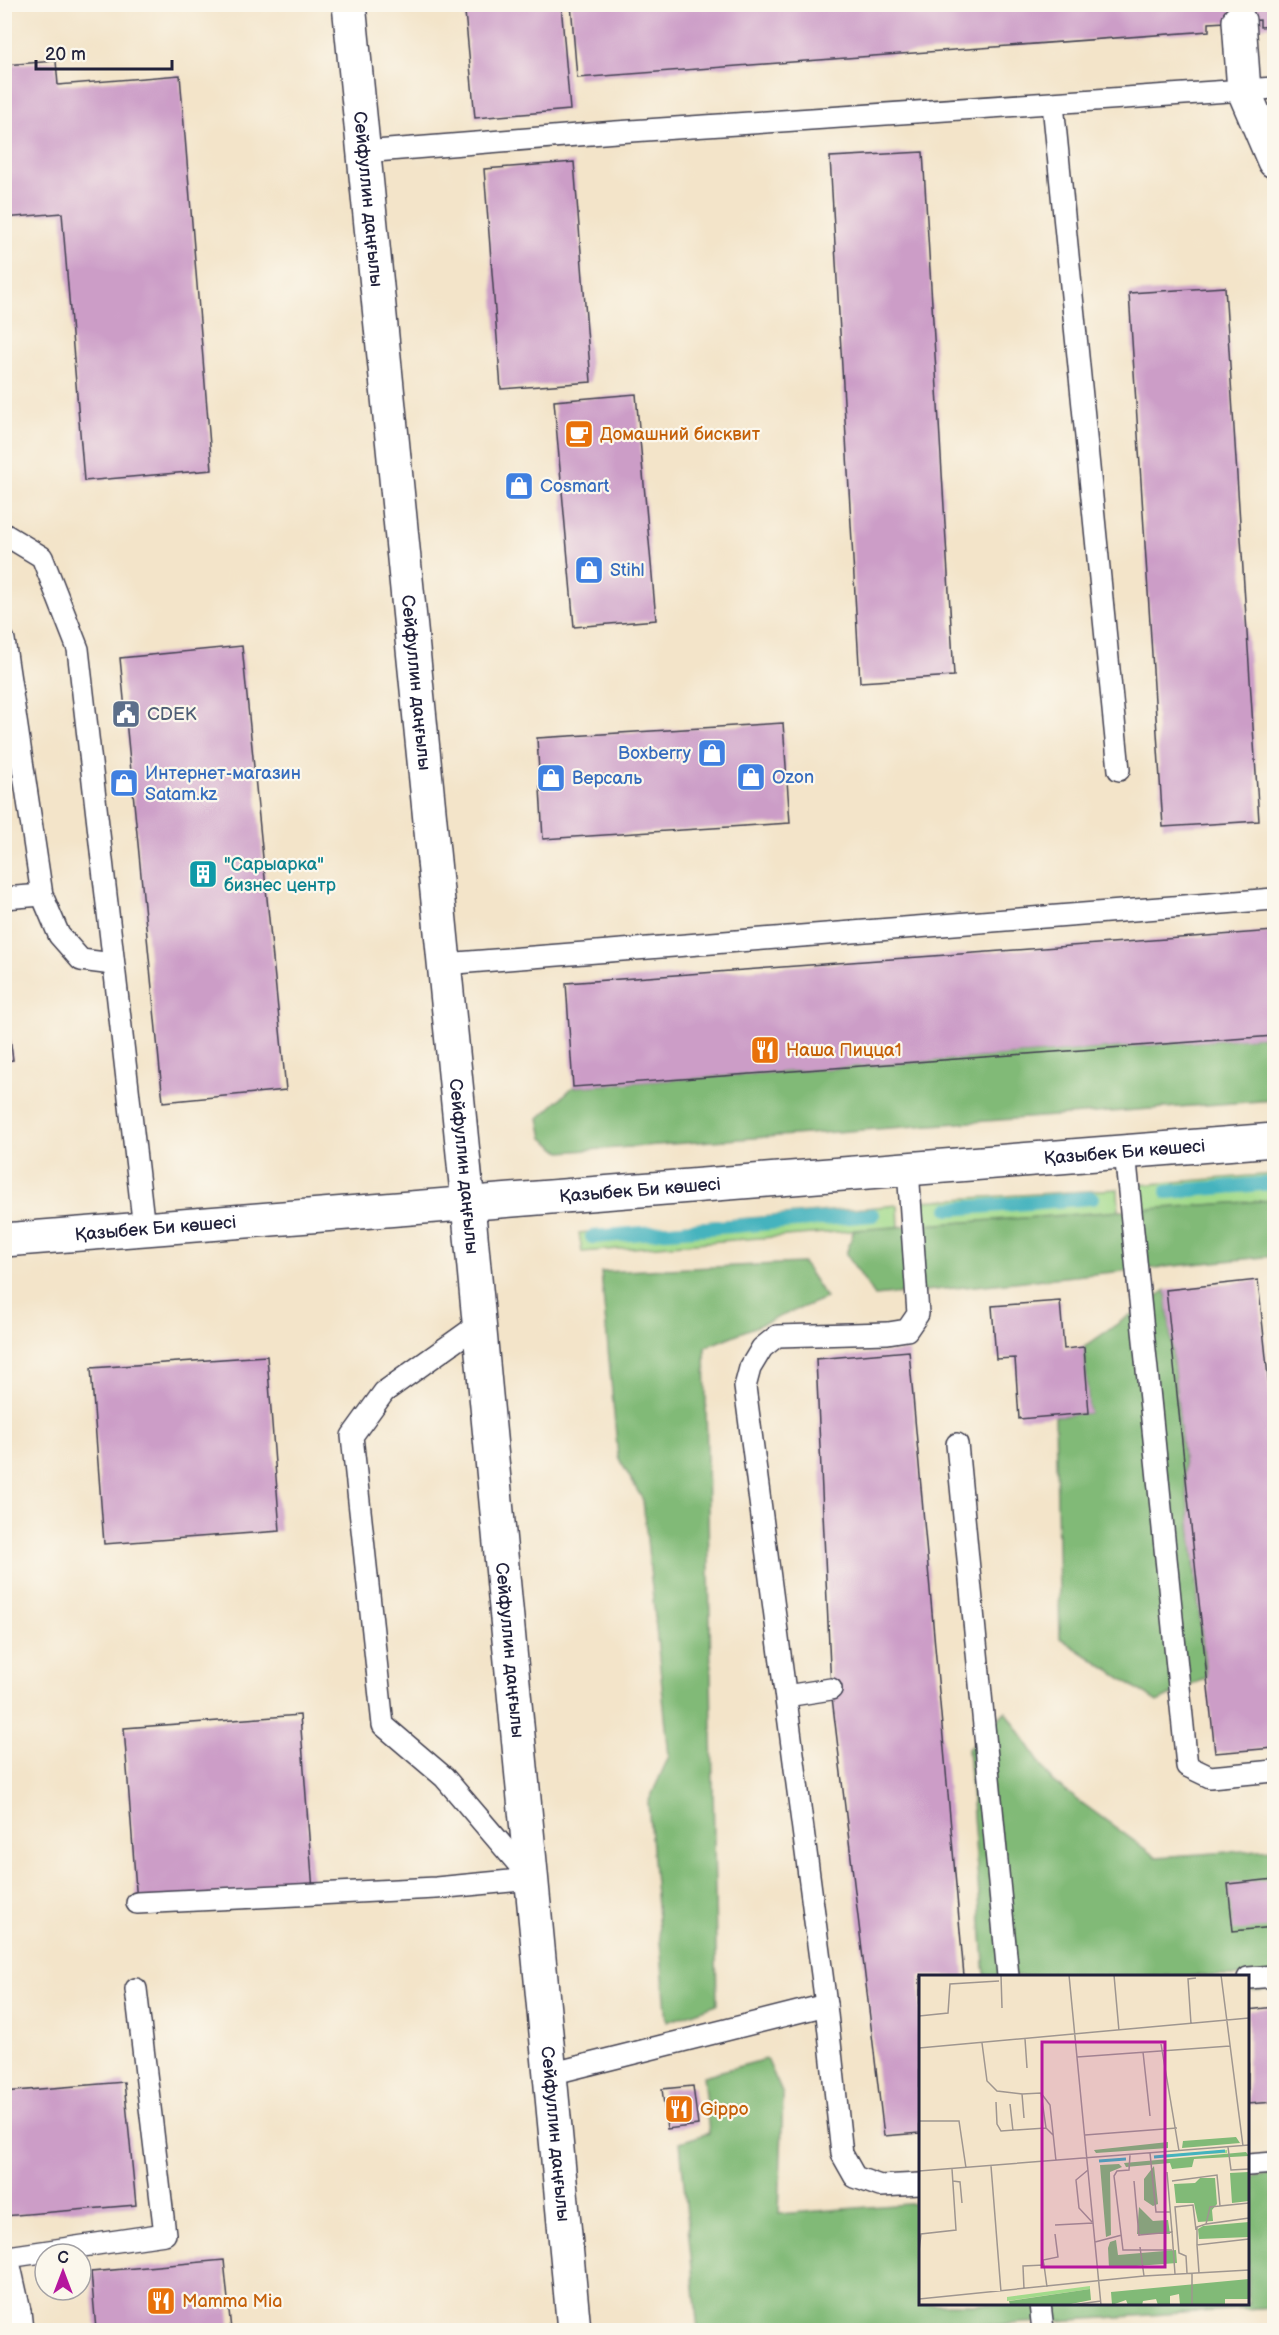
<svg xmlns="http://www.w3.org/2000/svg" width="1279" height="2335" viewBox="0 0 1279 2335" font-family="'Balsamiq Sans',sans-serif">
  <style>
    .green { fill: #a2da8b; stroke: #627e63; stroke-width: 1.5 }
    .forest { fill: #81ba77; stroke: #526e59; stroke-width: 1.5 }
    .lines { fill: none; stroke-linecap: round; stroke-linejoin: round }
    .stream { stroke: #44b3be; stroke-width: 14 }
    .building { fill: #cc9dc7 }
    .service-casing { stroke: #413f50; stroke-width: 24 }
    .minor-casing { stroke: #413f50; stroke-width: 36 }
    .tertiary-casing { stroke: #413f50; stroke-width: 36 }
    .secondary-casing { stroke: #413f50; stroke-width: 36 }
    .service { stroke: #fff; stroke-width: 21 }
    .minor { stroke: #fff; stroke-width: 33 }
    .tertiary { stroke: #fff; stroke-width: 33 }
    .secondary { stroke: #fff; stroke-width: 33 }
    .labels { text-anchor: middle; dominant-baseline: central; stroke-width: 4.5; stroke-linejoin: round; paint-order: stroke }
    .street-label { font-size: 18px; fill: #22223b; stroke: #fbf7ec }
    .food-label { font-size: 18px; fill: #c56008; stroke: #fbf7ec; text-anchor: start }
    .shop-label { font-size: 18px; fill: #366cbe; stroke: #fbf7ec; text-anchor: start }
    .service-label { font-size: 18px; fill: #4e5e75; stroke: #fbf7ec; text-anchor: start }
    .culture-label { font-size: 18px; fill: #0d838f; stroke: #fbf7ec; text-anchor: start }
    .inset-river { fill: none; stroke: #44b3be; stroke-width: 3 }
    .inset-road { fill: none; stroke: #9f9690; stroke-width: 1.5 }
    .view { fill: #b5179e; fill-opacity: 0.15; stroke: #b5179e; stroke-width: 3 }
    .inset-edge { fill: none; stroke: #22223b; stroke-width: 3 }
  </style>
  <rect width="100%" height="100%" fill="#fbf7ec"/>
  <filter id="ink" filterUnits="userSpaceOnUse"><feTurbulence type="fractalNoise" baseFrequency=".0167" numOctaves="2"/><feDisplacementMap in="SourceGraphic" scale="12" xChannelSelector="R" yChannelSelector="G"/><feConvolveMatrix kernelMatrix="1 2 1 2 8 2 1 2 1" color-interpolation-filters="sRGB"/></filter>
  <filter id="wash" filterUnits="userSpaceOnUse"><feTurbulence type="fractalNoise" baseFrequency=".008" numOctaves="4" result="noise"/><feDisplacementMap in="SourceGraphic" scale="24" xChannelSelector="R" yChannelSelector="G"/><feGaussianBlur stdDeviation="1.35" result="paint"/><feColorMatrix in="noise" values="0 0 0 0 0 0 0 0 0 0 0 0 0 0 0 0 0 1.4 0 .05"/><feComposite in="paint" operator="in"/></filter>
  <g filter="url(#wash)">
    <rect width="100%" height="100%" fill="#f3e4c9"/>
    <!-- green -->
    <g class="green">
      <path d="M1274,1174V1200L1141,1210L1138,1185Z"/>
      <path d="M1118,1189L1119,1212L925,1225L922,1201Z"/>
      <path d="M898,1205L899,1227L582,1252L579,1233Z"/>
    </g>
    <!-- forest -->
    <g class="forest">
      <path d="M1274,1036V1100L561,1152L543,1138L539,1118L573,1087Z"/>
      <path d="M1274,1200V1256L875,1296L846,1254L854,1230Z"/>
      <path d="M803,1263L826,1298L705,1347L717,2004L667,2022L648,1803L669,1756L643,1500L618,1457L601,1272Z"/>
      <path d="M1166,1290L1206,1678L1157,1702L1060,1638L1055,1416L1089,1413L1084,1347Z"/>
      <path d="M1006,1711L1052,1781L1156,1857L1274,1849V1990H1248V1976H985L968,1749Z"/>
      <path d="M767,2059L783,2095L779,2214L920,2203V2304H1248V2176L1274,2174V2307L918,2330H698L680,2142L709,2133L703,2076Z"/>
    </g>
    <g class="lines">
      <!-- stream -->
      <g class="stream">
        <path d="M1167,1192L1274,1183"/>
        <path d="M949,1209L1092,1198"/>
        <path d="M592,1237L873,1215"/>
      </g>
    </g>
    <g id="blocks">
      <!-- building -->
      <g class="building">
        <path d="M545,4H561L570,110L475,118L465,12Z"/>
        <path d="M571,4H1274V26L1260,27V20L1209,23V31L577,78Z"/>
        <path d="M56,61L58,85L180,75L212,470L84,481L62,213L4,218V65Z"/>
        <path d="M923,152L954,676L860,682L830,157Z"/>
        <path d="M574,162L591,382L501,389L484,169Z"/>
        <path d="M1225,287L1259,821L1163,827L1129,293Z"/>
        <path d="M636,394L656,620L574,627L554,401Z"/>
        <path d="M242,646L286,1090L163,1102L120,658Z"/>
        <path d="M783,723L790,823L543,839L537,738Z"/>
        <path d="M1274,931V1036L573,1087L566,983Z"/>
        <path d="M4,991L13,1060L4,1061Z"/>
        <path d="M1258,1280L1274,1435V1748L1215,1753L1166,1290Z"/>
        <path d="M1060,1301L1064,1349L1084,1347L1089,1413L1019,1419L1015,1358L996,1359L992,1306Z"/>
        <path d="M909,1351L964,1976H920V2133L884,2136L831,1689L816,1359Z"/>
        <path d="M267,1356L280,1531L104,1544L91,1368Z"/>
        <path d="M300,1715L313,1891L137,1903L124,1728Z"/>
        <path d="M1274,1879V1927L1233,1931L1228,1884Z"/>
        <path d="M1274,2007V2102L1248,2104V2010Z"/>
        <path d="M124,2082L136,2205L4,2216V2092Z"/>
        <path d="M693,2086L698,2125L667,2129L662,2089Z"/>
        <path d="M224,2260L231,2330H96L91,2272Z"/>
      </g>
    </g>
  </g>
  <g filter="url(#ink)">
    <use href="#blocks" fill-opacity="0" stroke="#413f50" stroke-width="1.5"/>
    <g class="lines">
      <!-- service casing -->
      <g class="service-casing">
        <g id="service">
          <path d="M1053,104L1119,770"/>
          <path d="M363,152L616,132L1274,88"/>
          <path d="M4,534L42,557L78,649L144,1229"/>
          <path d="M4,640L42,895L59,935L81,960L113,964"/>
          <path d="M4,898L42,895"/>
          <path d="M444,964L1274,899"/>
          <path d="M1125,1152L1187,1766L1210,1777L1274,1771"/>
          <path d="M908,1169L918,1314L907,1330L888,1333L777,1336L762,1348L750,1368L745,1387L826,2005L842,2154L855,2177L880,2186L920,2184"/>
          <path d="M479,1324L384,1392L352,1436L383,1725L444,1777L531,1879"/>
          <path d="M957,1444L1008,1976"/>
          <path d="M786,1696L831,1689"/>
          <path d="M137,1903L436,1888L532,1879"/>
          <path d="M1248,1978L1274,1976"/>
          <path d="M550,2074L826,2005"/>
          <path d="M1248,2165L1274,2163"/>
          <path d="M1040,2304L1043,2330"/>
          <path d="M4,2311H20L22,2330"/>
          <path d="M20,2311L8,2257L165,2234L136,1989"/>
        </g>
      </g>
      <!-- minor casing -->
      <g class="minor-casing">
        <path id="minor" d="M1239,21L1244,91L1274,161"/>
      </g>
      <!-- tertiary casing -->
      <g class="tertiary-casing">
        <g id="tertiary">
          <path id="s1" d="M4,1240L1274,1140"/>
        </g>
      </g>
      <!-- secondary casing -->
      <g class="secondary-casing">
        <g id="secondary">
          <path id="s2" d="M349,4L468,1204L574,2330"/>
        </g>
      </g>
      <!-- service -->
      <use href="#service" class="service"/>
      <!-- minor -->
      <use href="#minor" class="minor"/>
      <!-- tertiary -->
      <use href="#tertiary" class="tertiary"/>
      <!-- secondary -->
      <use href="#secondary" class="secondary"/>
    </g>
  </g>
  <!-- icons -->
  <defs>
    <g id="cafe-square" transform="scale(1.5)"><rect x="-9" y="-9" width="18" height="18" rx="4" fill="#e8710a" stroke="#fbf7ec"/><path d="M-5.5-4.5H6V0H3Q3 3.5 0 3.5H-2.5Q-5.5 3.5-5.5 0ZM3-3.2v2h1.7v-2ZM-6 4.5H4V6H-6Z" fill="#fff"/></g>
    <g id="shop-square" transform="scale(1.5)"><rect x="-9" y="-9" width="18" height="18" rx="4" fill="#3f7fe0" stroke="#fbf7ec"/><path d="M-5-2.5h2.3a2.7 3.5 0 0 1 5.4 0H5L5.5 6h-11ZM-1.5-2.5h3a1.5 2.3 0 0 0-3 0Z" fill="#fff"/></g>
    <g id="civic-square" transform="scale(1.5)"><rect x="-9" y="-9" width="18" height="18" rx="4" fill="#5c6f8a" stroke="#fbf7ec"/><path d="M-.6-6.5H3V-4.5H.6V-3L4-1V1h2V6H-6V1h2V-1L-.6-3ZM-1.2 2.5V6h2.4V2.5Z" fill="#fff"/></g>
    <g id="building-square" transform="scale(1.5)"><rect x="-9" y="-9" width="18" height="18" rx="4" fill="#0f9aa8" stroke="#fbf7ec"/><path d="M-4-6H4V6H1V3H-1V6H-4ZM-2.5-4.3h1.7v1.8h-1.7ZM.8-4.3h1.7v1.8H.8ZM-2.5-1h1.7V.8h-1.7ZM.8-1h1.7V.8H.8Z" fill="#fff"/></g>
    <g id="restaurant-square" transform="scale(1.5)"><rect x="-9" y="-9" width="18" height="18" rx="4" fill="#e8710a" stroke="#fbf7ec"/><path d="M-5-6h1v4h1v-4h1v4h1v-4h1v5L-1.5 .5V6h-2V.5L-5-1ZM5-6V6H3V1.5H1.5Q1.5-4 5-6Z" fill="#fff"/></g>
  </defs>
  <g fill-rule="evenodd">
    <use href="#cafe-square" x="579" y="434"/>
    <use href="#shop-square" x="519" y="486"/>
    <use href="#shop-square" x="589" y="570"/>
    <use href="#civic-square" x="126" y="714"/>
    <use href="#shop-square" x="712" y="753"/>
    <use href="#shop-square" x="751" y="777"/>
    <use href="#shop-square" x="551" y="778"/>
    <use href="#shop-square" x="124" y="783"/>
    <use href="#building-square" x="203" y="874"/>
    <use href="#restaurant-square" x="765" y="1050"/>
    <use href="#restaurant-square" x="679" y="2109"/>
    <use href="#restaurant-square" x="161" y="2301"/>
  </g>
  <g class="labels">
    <!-- street labels -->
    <g class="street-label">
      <text stroke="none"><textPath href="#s2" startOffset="196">Сейфуллин даңғылы</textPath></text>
      <text stroke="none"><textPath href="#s2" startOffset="682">Сейфуллин даңғылы</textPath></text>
      <text stroke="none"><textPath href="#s1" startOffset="1124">Қазыбек Би көшесі</textPath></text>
      <text stroke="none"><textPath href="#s2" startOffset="1168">Сейфуллин даңғылы</textPath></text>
      <text stroke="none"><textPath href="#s1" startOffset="638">Қазыбек Би көшесі</textPath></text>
      <text stroke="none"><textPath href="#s1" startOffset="152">Қазыбек Би көшесі</textPath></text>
      <text stroke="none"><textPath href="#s2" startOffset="1654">Сейфуллин даңғылы</textPath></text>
      <text stroke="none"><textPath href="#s2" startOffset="2140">Сейфуллин даңғылы</textPath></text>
    </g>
    <!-- food labels -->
    <g class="food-label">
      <text x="600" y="434">Домашний бисквит</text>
      <text x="786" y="1050">Наша Пицца1</text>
      <text x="700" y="2109">Gippo</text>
      <text x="182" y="2301">Mamma Mia</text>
    </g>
    <!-- shop labels -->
    <g class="shop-label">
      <text x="540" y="486">Cosmart</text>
      <text x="610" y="570">Stihl</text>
      <text x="691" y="753" text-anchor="end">Boxberry</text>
      <text x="145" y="773">Интернет-магазин<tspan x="145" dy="21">Satam.kz</tspan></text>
      <text x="772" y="777">Ozon</text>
      <text x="572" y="778">Версаль</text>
    </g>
    <!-- service labels -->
    <g class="service-label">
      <text x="147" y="714">CDEK</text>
    </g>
    <!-- culture labels -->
    <g class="culture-label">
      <text x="224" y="864">"Сарыарка"<tspan x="224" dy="21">бизнес центр</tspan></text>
    </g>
  </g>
  <!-- overview -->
  <g transform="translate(919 1975)">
    <rect width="330" height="330" fill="#f3e4c9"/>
    <path d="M308,175V178L233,181ZM171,311V314L88,326V322Z" fill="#a2da8b"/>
    <path d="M317,162L321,168L263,173L264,166ZM249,167V173L177,178L175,175ZM327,177L330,181L275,184L273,192L253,194L251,188L207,192L205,188ZM200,189L203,192L191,197L192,260L187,262L181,190ZM235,191L239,229L234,231L225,225V204ZM330,197V226L313,228L311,198ZM281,203H296L298,229L293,235L294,246L279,247L275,228H257L255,209L276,208ZM220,232L234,246L249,245L251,259H218ZM330,247V262L280,264L279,254L284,251ZM197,265L199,280L257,275L258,288L190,293L189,273L191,267ZM330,304V324H306V330H261L260,319L251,321V330H239L237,324L224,326L223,330H209L207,325L193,330L192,317ZM171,314L172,325L147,330H91L90,326Z" fill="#81ba77"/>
    <path class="inset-river" d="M235,182L306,176M180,186L207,184"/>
    <path class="inset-road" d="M82,0L83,33M150,0L182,330M195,0L200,56M302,0L324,171M0,41L29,38L31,9L80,6M272,49L269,4L277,3M106,64L108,93M63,68L68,106L78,116L103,119L105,143M242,69L260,176M0,73L330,43M224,77L231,141M158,82L311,71M122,118L131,130L137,186M103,119L122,118L127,153L134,160M77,127L78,149L82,156L127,153M91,129L94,156M0,146H40L47,193M166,160L258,153M309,172L312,195L330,194M231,178L237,237H252M211,180L210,195L198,196L195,201L204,275H253M72,191L82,317M169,195L157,205L160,233L173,247M0,196L330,170M248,197L253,257M34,206L41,207L43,228M215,206L220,261M253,206L298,200L301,231M330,228L291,232L287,249L330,243M287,249L278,252V270L330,264M136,250L174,248M220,260L253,257L256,299M176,267L203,260M278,270L280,298M221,272L225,301M0,276L2,259L37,255L33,194M125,290L124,285L139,282L136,259M268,298L267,281L260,278L256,232L274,230L277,255M273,298V330M105,314L104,291L125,290L128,312M0,324L225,301L330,295M152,330L182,326"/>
    <path class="view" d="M123,67H246V292H123Z"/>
    <rect width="330" height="330" class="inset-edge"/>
  </g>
  <!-- margin -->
  <rect width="1279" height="2335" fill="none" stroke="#fbf7ec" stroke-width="24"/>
  <!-- north arrow -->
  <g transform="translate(63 2272)"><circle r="28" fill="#fbf7ec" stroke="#a4a2a5" stroke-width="1.5"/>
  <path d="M0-4.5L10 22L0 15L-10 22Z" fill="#b5179e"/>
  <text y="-9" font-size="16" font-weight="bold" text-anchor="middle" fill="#22223b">С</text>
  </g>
  <!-- scale -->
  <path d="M36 60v9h136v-9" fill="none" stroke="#22223b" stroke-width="3"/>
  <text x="45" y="60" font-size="18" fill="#22223b" stroke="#fbf7ec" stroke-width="4.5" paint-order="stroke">20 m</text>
</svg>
